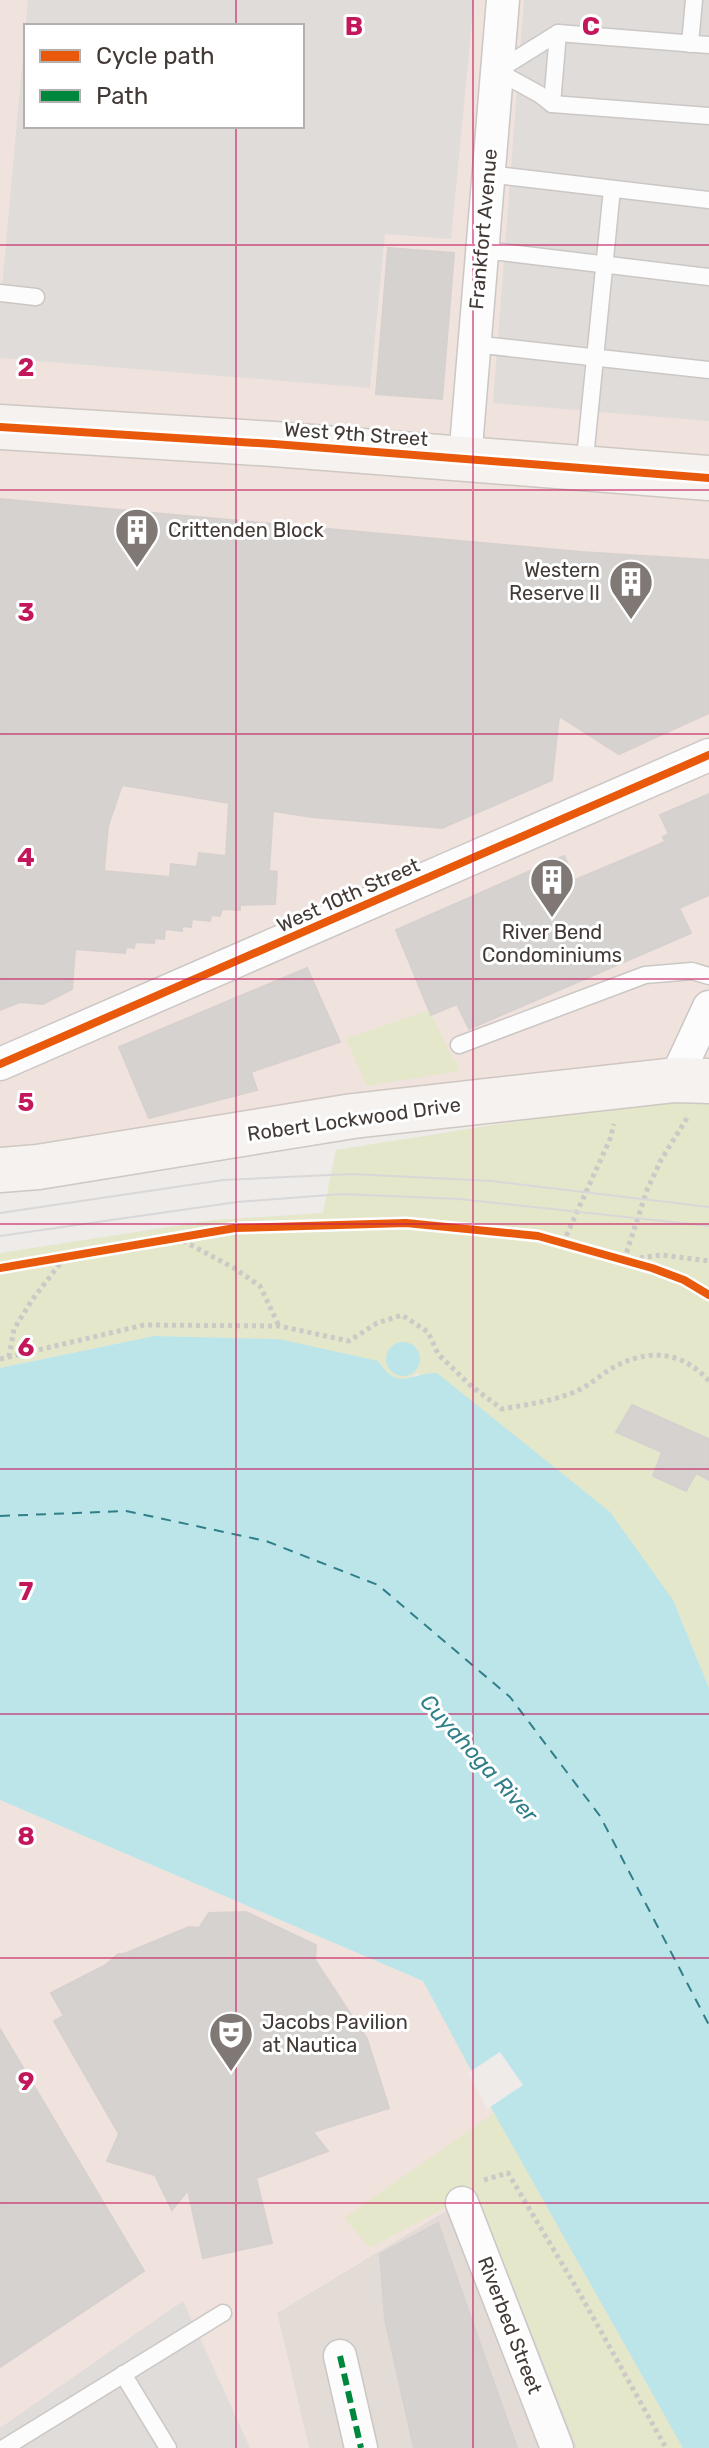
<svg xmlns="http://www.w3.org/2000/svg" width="709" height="2448" viewBox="0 0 709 2448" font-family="Rubik,sans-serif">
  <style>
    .residential { fill: #e2dbd6 }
    .commercial { fill: #f0e2dc; fill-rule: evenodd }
    .green { fill: #e4e7ca }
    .parking { fill: #dfdcda; fill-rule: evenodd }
    .water { fill: #bce5ea }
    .pier { fill: #eeebe9 }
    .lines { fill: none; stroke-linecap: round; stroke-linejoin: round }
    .ferry { stroke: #2f7f89; stroke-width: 2; stroke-dasharray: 10 8; stroke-linecap: butt }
    .building { fill: #d6d2d0; stroke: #d6d1cf; stroke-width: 2; fill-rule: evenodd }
    .lane-casing { stroke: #cbc7c5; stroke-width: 19 }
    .street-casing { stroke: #cbc7c5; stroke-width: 35 }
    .secondary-casing { stroke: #cec7c2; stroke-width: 47 }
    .path { stroke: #ccc9c7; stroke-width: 5; stroke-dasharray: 4 4; stroke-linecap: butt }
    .lane { stroke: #fcfcfc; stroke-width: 16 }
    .street { stroke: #fcfcfc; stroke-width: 32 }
    .secondary { stroke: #f5f2ef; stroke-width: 44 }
    .tram { stroke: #d9d8d8; stroke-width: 2 }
    .quiet { stroke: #00873e; stroke-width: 6; stroke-dasharray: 12 6; stroke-linecap: butt }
    .cycleway-casing { stroke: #fff; stroke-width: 13 }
    .cycleway { stroke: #e8590c; stroke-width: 8 }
    .grid { fill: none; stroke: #c2185b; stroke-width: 2; stroke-opacity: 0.55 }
    .labels { text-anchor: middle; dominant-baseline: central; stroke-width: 6; stroke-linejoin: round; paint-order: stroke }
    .street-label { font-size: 20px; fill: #433a36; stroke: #fff }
    .poi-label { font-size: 20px; fill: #433a36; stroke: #fff; text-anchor: start }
    .water-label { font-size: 22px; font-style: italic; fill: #2f7f89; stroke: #fff }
    .grid-label { font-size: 26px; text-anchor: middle; font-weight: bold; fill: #c2185b; stroke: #fff; stroke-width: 6; stroke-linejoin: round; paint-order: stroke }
  </style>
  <rect width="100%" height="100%" fill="#eeebe9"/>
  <!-- residential -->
  <path class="residential" d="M523,2164L683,2448H309L277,2313Z"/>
  <!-- commercial -->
  <g class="commercial">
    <path d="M0,0H709V1081L0,1170ZM26,26H302V126H26Z"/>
    <path d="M0,1800L423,1981L523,2164L277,2313L309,2448H0Z"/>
  </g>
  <!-- green -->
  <g class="green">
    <path d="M429,1010L453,1059L457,1061L459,1071L367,1086L346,1039Z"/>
    <path d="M677,1102L709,1103V1688L673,1600L418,1373L406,1380H398L279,1339L154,1336L0,1368V1253L214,1220L323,1213L336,1150L593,1109Z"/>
    <path d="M494,2113L683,2448H577L476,2191L370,2248L344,2218Z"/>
  </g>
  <!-- parking -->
  <g class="parking">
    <path d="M28,0H474L451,239L385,234L370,388L0,358V310ZM26,26H302V126H26Z"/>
    <path d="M524,0H709V421L493,403Z"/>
    <path d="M183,2301L250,2448H0V2428Z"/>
  </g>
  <!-- water -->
  <g class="water">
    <path d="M154,1336L279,1339L378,1361C399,1392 407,1373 437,1373L610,1512L673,1600L709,1688V2448H683L494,2113L423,1981L0,1800V1368Z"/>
    <circle cx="403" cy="1359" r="17"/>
  </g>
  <!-- pier -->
  <path class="pier" d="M500,2052L523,2085L487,2109L468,2073Z"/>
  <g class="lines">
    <!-- ferry -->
    <path class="ferry" d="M0,1516L126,1511L266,1541L378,1585L510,1697L600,1816L709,2025"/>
  </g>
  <!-- building -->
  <g class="building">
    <path d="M388,248L454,253L442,399L376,394Z"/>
    <path d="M0,499L581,552L709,560V713L619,754L559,716L552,780L442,828L312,817L273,811L269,871L277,872L275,904L240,905V910L222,909L220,916L211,915L210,921L192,919L191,927L182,926V931L165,929L164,939L155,938L154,943L135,942L134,948L126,947L125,953L75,949L72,989L43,1004L20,1002L0,1010ZM122,785L229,803L226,856L199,853L197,867L171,864L170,877L104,871L108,826Z"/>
    <path d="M709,794V895L679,908L691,933L469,1029L457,1004L431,1015L396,930L564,856L575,880L665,842L663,837L669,834L660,815Z"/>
    <path d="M307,968L340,1042L251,1072L257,1090L149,1118L119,1047Z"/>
    <path d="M632,1405L709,1439V1480L696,1473L686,1491L653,1476L662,1452L616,1432Z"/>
    <path d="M246,1912L316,1945L315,1960L367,2039L389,2108L313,2132L328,2151L256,2178L272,2243L203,2258L188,2190L172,2210L155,2175L107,2161L119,2134L54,2021L64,2016L51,1993L106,1965L118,1954H124L189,1927L199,1928L209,1913Z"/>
    <path d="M0,2029L144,2271L0,2367Z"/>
    <path d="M438,2223L461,2290L517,2448H414L385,2319L380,2254Z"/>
  </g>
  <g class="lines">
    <!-- lane casing -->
    <g class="lane-casing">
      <g id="lane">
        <path d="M690,44L694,0"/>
        <path d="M709,45L558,33L497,71L539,94L552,104L709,116"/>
        <path d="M552,104L558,33"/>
        <path d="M488,174L709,200"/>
        <path d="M481,252H501L709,277"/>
        <path d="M0,293L36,297"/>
        <path d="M473,344L709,370"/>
        <path d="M584,468L612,189"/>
        <path d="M459,1045L645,975L692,971L709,976"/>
        <path d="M123,2374L168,2448"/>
        <path d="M4,2448L223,2313"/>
      </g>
    </g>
    <!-- street casing -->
    <g class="street-casing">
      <g id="street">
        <path d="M465,459L503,0"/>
        <path d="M0,1064L709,755"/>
        <path d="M675,1080L709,1007"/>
        <path d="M462,2203L557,2448"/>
        <path d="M340,2356L361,2448"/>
      </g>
    </g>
    <!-- secondary casing -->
    <g class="secondary-casing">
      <g id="secondary">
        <path d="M0,427L274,444L709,478"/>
        <path d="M0,1170L38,1167L353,1116L675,1080L709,1081"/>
      </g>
    </g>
    <!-- path -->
    <g class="path">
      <path d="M176,1237L234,1268L260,1286L279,1326"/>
      <path d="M563,1243L610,1139L614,1124"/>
      <path d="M624,1260L647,1190L661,1160L689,1115"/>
      <path d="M624,1260L661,1255L709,1261"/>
      <path d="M9,1357L14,1329L32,1300L66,1256"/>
      <path d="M0,1359L144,1325L279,1326L349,1341L377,1323L402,1315L428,1332L438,1354L471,1386L502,1409C530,1404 556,1401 581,1389C594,1382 605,1371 618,1365C653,1348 684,1353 709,1381"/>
      <path d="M484,2180L508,2173L580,2294L666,2448"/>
    </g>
    <!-- lane -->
    <use href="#lane" class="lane"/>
    <!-- street -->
    <use href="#street" class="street"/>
    <!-- secondary -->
    <use href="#secondary" class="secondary"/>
    <!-- tram -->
    <g class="tram">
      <path d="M0,1213L223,1180L352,1174L492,1181L709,1207"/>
      <path d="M0,1236L237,1202L342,1194L459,1199L709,1226"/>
    </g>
    <!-- quiet -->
    <path class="quiet" d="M340,2356L361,2448"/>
    <!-- cycleway casing -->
    <g class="cycleway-casing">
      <g id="cycleway">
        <path d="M0,427L274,444L709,478"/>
        <path d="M0,1064L709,755"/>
        <path d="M0,1268L235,1228L406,1223L538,1236L652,1268L684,1280L709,1295"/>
      </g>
    </g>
    <!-- cycleway -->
    <use href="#cycleway" class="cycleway"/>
  </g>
  <!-- grid -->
  <path class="grid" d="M236,0V26M473,0V2448M236,126V2448M0,245H709M0,490H709M0,734H709M0,979H709M0,1224H709M0,1469H709M0,1714H709M0,1958H709M0,2203H709"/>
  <!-- icons -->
  <defs>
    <g id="building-pin" transform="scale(2.3)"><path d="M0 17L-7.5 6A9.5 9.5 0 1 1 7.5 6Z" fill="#7f7875" stroke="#fff"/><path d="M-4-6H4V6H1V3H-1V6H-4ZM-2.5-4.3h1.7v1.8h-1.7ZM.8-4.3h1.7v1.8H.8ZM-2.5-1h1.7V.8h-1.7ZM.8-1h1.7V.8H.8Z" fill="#fff"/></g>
    <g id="theatre-pin" transform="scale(2.3)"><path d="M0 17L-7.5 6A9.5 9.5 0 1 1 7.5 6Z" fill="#7f7875" stroke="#fff"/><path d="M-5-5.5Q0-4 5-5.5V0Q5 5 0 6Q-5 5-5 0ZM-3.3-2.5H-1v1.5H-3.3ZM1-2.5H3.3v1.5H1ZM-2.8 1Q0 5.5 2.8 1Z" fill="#fff"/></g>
  </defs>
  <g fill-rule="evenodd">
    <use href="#building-pin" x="137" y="530"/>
    <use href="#building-pin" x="631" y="582"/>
    <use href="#building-pin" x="552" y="880"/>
    <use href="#theatre-pin" x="231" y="2034"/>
  </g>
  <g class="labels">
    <!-- street labels -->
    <g class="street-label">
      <text transform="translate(483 229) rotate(-85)">Frankfort Avenue</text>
      <text transform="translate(356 434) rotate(4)">West 9th Street</text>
      <text transform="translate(348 895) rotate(-24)">West 10th Street</text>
      <text transform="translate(354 1119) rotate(-8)">Robert Lockwood Drive</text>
      <text transform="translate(510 2325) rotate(69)">Riverbed Street</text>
    </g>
    <!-- poi labels -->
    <g class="poi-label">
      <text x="168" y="530">Crittenden Block</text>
      <text x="600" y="570" text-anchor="end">Western<tspan x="600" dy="23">Reserve II</tspan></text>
      <text x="552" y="932" text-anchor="middle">River Bend<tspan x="552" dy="23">Condominiums</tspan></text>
      <text x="262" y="2022">Jacobs Pavilion<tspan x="262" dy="23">at Nautica</tspan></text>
    </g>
    <!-- water labels -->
    <g class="water-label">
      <text transform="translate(479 1758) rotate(48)">Cuyahoga River</text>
    </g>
  </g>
  <g class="grid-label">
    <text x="354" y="35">B</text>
    <text x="591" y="35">C</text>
    <text x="26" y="376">2</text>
    <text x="26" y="621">3</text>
    <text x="26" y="866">4</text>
    <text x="26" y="1111">5</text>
    <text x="26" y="1356">6</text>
    <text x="26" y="1600">7</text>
    <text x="26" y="1845">8</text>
    <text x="26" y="2090">9</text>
  </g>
  <!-- legend -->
  <rect x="24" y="24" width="280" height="104" fill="#ffffff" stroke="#b4b0af" stroke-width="2"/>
  <rect x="40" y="50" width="40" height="12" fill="#e8590c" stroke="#b4b0af" stroke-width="2"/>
  <text x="96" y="64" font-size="24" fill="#433a36">Cycle path</text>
  <rect x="40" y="90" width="40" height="12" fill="#00873e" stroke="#b4b0af" stroke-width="2"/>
  <text x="96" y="104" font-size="24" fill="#433a36">Path</text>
</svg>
